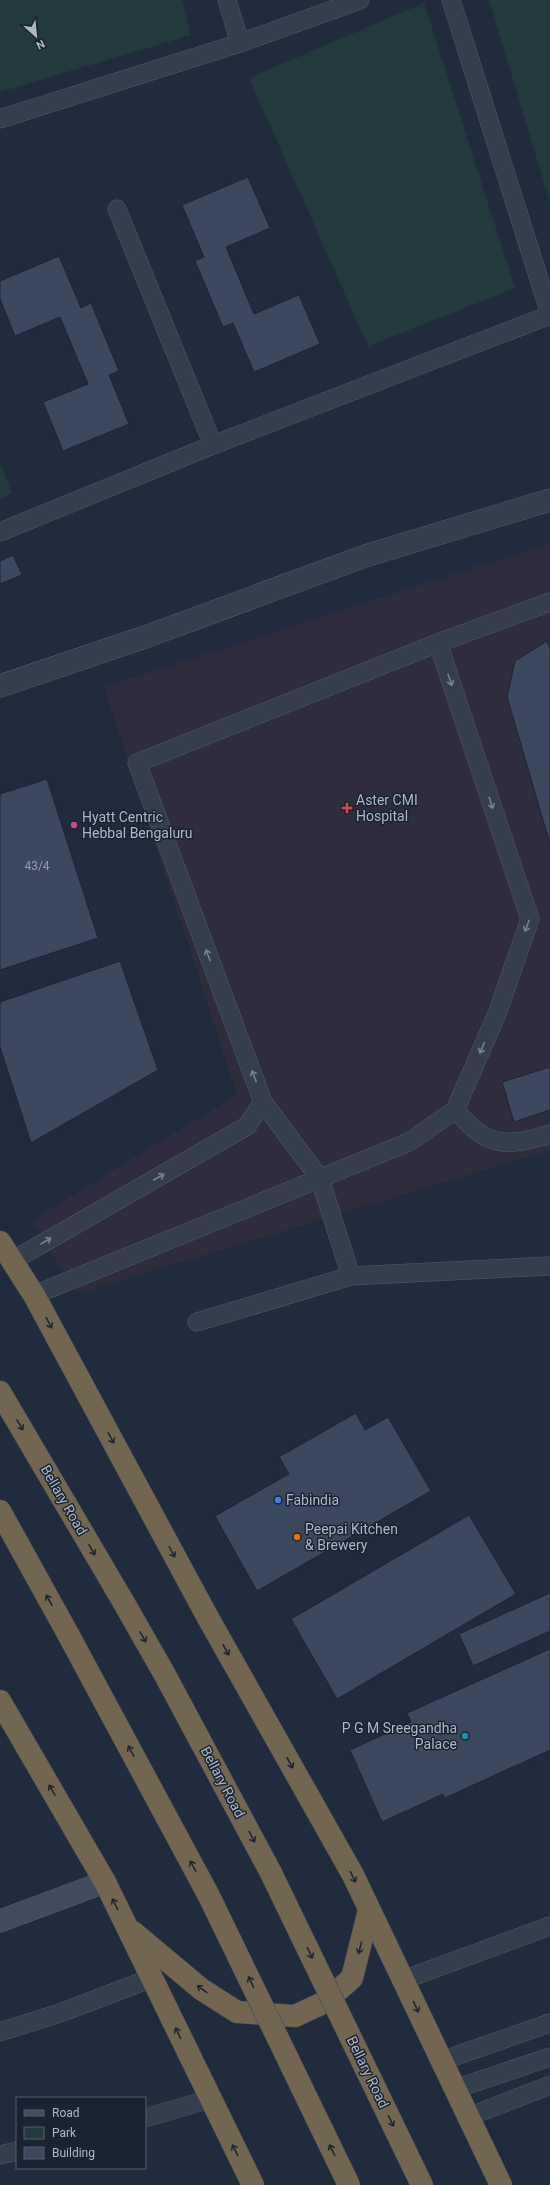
<svg xmlns="http://www.w3.org/2000/svg" width="550" height="2185" viewBox="0 0 550 2185" font-family="Roboto,sans-serif">
  <style>
    .medical { fill: #2f2c3d }
    .green { fill: #223a3e }
    .building { fill: #3c485d; stroke: #1b2533 }
    .lines { fill: none; stroke-linecap: round; stroke-linejoin: round }
    .lane-casing { stroke: #525b6a; stroke-width: 19 }
    .street-casing { stroke: #525b6a; stroke-width: 23 }
    .secondary-casing { stroke: #525b6a; stroke-width: 23 }
    .highway-casing { stroke: #3f4857; stroke-width: 23 }
    .lane { stroke: #343e4d; stroke-width: 18 }
    .street { stroke: #343e4d; stroke-width: 22 }
    .secondary { stroke: #424c60; stroke-width: 22 }
    .highway { stroke: #736650; stroke-width: 22 }
    .highway-bridge-casing { stroke: #3f4857; stroke-width: 23; stroke-linecap: butt }
    .highway-bridge { stroke: #736650; stroke-width: 22 }
    .oneway { stroke: #788191 }
    .oneway2 { stroke: #1e2633 }
    .health-dot { fill: #e0444e; stroke: #192331; stroke-width: 1.5 }
    .hotel-dot { fill: #d1479c; stroke: #192331; stroke-width: 1.5 }
    .shop-dot { fill: #3f7fe0; stroke: #192331; stroke-width: 1.5 }
    .food-dot { fill: #e8710a; stroke: #192331; stroke-width: 1.5 }
    .culture-dot { fill: #0f9aa8; stroke: #192331; stroke-width: 1.5 }
    .labels { text-anchor: middle; dominant-baseline: central; stroke-width: 3; stroke-linejoin: round; paint-order: stroke }
    .number-label { font-size: 12px; fill: #929cae }
    .poi-label { font-size: 14px; fill: #afb8c9; stroke: #192331; text-anchor: start }
    .street-label { font-size: 14px; fill: #afb8c9; stroke: #192331 }
  </style>
  <rect width="100%" height="100%" fill="#202c3d"/>
  <!-- medical -->
  <path class="medical" d="M550,543V1150L76,1294L32,1220L237,1095L104,687Z"/>
  <!-- green -->
  <g class="green">
    <path d="M0,0H182L191,35L0,92Z"/>
    <path d="M489,0H550V202Z"/>
    <path d="M424,3L515,288L368,346L249,78Z"/>
    <path d="M0,464L12,493L0,499Z"/>
  </g>
  <!-- building -->
  <g class="building">
    <path d="M248,177L270,228L226,247L254,314L299,295L320,344L254,372L233,323L223,327L195,261L204,257L182,205Z"/>
    <path d="M59,256L81,308L91,303L119,371L109,375L129,424L63,451L43,402L88,384L60,317L15,336L0,299V281Z"/>
    <path d="M13,555L22,575L0,584V561Z"/>
    <path d="M547,641L550,649V844L507,697L515,661Z"/>
    <path d="M47,779L98,938L0,970V794Z"/>
    <path d="M120,961L158,1070L31,1143L0,1047V1002Z"/>
    <path d="M550,1067V1110L514,1122L502,1082Z"/>
    <path d="M356,1413L365,1430L388,1417L431,1491L257,1591L215,1516L289,1474L279,1457Z"/>
    <path d="M469,1515L516,1594L337,1699L291,1619Z"/>
    <path d="M550,1593V1631L473,1666L459,1634Z"/>
    <path d="M550,1649V1750L445,1798L443,1794L382,1822L350,1750L411,1722L407,1713Z"/>
  </g>
  <g class="lines">
    <!-- lane casing -->
    <g class="lane-casing">
      <g id="lane">
        <path d="M227,0L240,43"/>
        <path d="M451,0L550,314"/>
        <path d="M0,119L240,43L360,0"/>
        <path d="M117,209L213,445"/>
        <path d="M0,532L213,445L550,315"/>
        <path d="M263,1102L320,1179L351,1276"/>
        <path d="M455,1110C488,1147 504,1148 550,1134"/>
        <path d="M12,1261L247,1126L263,1102L137,763L438,643L550,602"/>
        <path d="M34,1295L409,1142L455,1110L497,1014L530,919L438,643"/>
        <path d="M197,1322L351,1276L550,1266"/>
        <path d="M403,1980L550,1926"/>
        <path d="M0,2032L60,2013L152,1978"/>
        <path d="M441,2061L550,2023"/>
        <path d="M455,2089L550,2057"/>
        <path d="M468,2117L550,2085"/>
        <path d="M145,2118L210,2099"/>
        <path d="M0,2155L17,2151"/>
      </g>
    </g>
    <!-- street casing -->
    <g class="street-casing">
      <path id="street" d="M0,686L145,637L365,556L550,500"/>
    </g>
    <!-- secondary casing -->
    <g class="secondary-casing">
      <path id="secondary" d="M0,1921L105,1882"/>
    </g>
    <!-- highway casing -->
    <g class="highway-casing">
      <g id="highway">
        <path d="M0,1242L34,1295L207,1616L353,1875L501,2185"/>
        <path d="M0,1392L124,1603"/>
        <path d="M0,1511L68,1634"/>
        <path d="M0,1701L105,1882L253,2185"/>
        <path d="M133,1932L201,1989L237,2012L295,2016L325,2002L352,1978L369,1910"/>
      </g>
    </g>
    <!-- lane -->
    <use href="#lane" class="lane"/>
    <!-- street -->
    <use href="#street" class="street"/>
    <!-- secondary -->
    <use href="#secondary" class="secondary"/>
    <!-- highway -->
    <use href="#highway" class="highway"/>
    <!-- highway-bridge casing -->
    <g class="highway-bridge-casing">
      <g id="highway-bridge">
        <path d="M124,1603L165,1675L271,1873L422,2185"/>
        <path d="M68,1634L209,1896L349,2185"/>
      </g>
    </g>
    <!-- highway-bridge -->
    <use href="#highway-bridge" class="highway-bridge"/>
  </g>
  <!-- one-way arrows -->
  <defs><path id="oneway-shaft" d="M-6 0H5M1.5-3L5.5 0L1.5 3" fill="none" stroke-width="1.6" stroke-linecap="round" stroke-linejoin="round"/></defs>
  <g class="oneway">
    <use href="#oneway-shaft" transform="translate(450 680) rotate(71)"/>
    <use href="#oneway-shaft" transform="translate(491 803) rotate(72)"/>
    <use href="#oneway-shaft" transform="translate(527 926) rotate(110)"/>
    <use href="#oneway-shaft" transform="translate(208 955) rotate(-111)"/>
    <use href="#oneway-shaft" transform="translate(482 1048) rotate(113)"/>
    <use href="#oneway-shaft" transform="translate(254 1076) rotate(-111)"/>
    <use href="#oneway-shaft" transform="translate(159 1177) rotate(-30)"/>
    <use href="#oneway-shaft" transform="translate(46 1241) rotate(-30)"/>
  </g>
  <g class="oneway2">
    <use href="#oneway-shaft" transform="translate(49 1323) rotate(62)"/>
    <use href="#oneway-shaft" transform="translate(20 1425) rotate(59)"/>
    <use href="#oneway-shaft" transform="translate(111 1438) rotate(62)"/>
    <use href="#oneway-shaft" transform="translate(92 1550) rotate(60)"/>
    <use href="#oneway-shaft" transform="translate(172 1552) rotate(62)"/>
    <use href="#oneway-shaft" transform="translate(49 1600) rotate(-119)"/>
    <use href="#oneway-shaft" transform="translate(143 1637) rotate(60)"/>
    <use href="#oneway-shaft" transform="translate(226 1650) rotate(61)"/>
    <use href="#oneway-shaft" transform="translate(131 1751) rotate(-118)"/>
    <use href="#oneway-shaft" transform="translate(290 1763) rotate(61)"/>
    <use href="#oneway-shaft" transform="translate(52 1790) rotate(-120)"/>
    <use href="#oneway-shaft" transform="translate(252 1837) rotate(62)"/>
    <use href="#oneway-shaft" transform="translate(193 1866) rotate(-118)"/>
    <use href="#oneway-shaft" transform="translate(353 1877) rotate(63)"/>
    <use href="#oneway-shaft" transform="translate(115 1904) rotate(-116)"/>
    <use href="#oneway-shaft" transform="translate(360 1948) rotate(104)"/>
    <use href="#oneway-shaft" transform="translate(310 1953) rotate(64)"/>
    <use href="#oneway-shaft" transform="translate(251 1982) rotate(-116)"/>
    <use href="#oneway-shaft" transform="translate(202 1989) rotate(-144)"/>
    <use href="#oneway-shaft" transform="translate(416 2007) rotate(65)"/>
    <use href="#oneway-shaft" transform="translate(178 2033) rotate(-115)"/>
    <use href="#oneway-shaft" transform="translate(391 2121) rotate(64)"/>
    <use href="#oneway-shaft" transform="translate(235 2150) rotate(-117)"/>
    <use href="#oneway-shaft" transform="translate(332 2150) rotate(-116)"/>
  </g>
  <!-- markers -->
  <path class="health-dot" d="M345 802h4v4h4v4h-4v4h-4v-4h-4v-4h4z"/>
  <circle class="hotel-dot" cx="74" cy="825" r="4"/>
  <circle class="shop-dot" cx="278" cy="1500" r="4"/>
  <circle class="food-dot" cx="297" cy="1537" r="4"/>
  <circle class="culture-dot" cx="465" cy="1736" r="4"/>
  <g class="labels">
    <!-- number labels -->
    <g class="number-label">
      <text x="37" y="866">43/4</text>
    </g>
    <!-- poi labels -->
    <g class="poi-label">
      <text x="356" y="800">Aster CMI<tspan x="356" dy="16">Hospital</tspan></text>
      <text x="82" y="817">Hyatt Centric<tspan x="82" dy="16">Hebbal Bengaluru</tspan></text>
      <text x="286" y="1500">Fabindia</text>
      <text x="305" y="1529">Peepai Kitchen<tspan x="305" dy="16">&amp; Brewery</tspan></text>
      <text x="457" y="1728" text-anchor="end">P G M Sreegandha<tspan x="457" dy="16">Palace</tspan></text>
    </g>
    <!-- street labels -->
    <g class="street-label">
      <text transform="translate(64 1500) rotate(60)">Bellary Road</text>
      <text transform="translate(223 1782) rotate(62)">Bellary Road</text>
      <text transform="translate(368 2072) rotate(64)">Bellary Road</text>
    </g>
  </g>
  <!-- legend -->
  <rect x="16" y="2097" width="130" height="72" fill="#192331" stroke="#555f6e"/>
  <rect x="24" y="2110" width="20" height="6" fill="#424c60" stroke="#555f6e"/>
  <text x="52" y="2117" font-size="12" fill="#afb8c9">Road</text>
  <rect x="24" y="2127" width="20" height="12" fill="#223a3e" stroke="#555f6e"/>
  <text x="52" y="2137" font-size="12" fill="#afb8c9">Park</text>
  <rect x="24" y="2147" width="20" height="12" fill="#3c485d" stroke="#555f6e"/>
  <text x="52" y="2157" font-size="12" fill="#afb8c9">Building</text>
  <!-- north arrow -->
  <g transform="translate(36 36) rotate(153)" stroke="#192331" stroke-width="3" paint-order="stroke">
  <path d="M0-3L7 15L0 10L-7 15Z" fill="#afb8c9"/>
  <text y="-6" font-size="11" font-weight="bold" text-anchor="middle" fill="#afb8c9">N</text>
  </g>
</svg>
